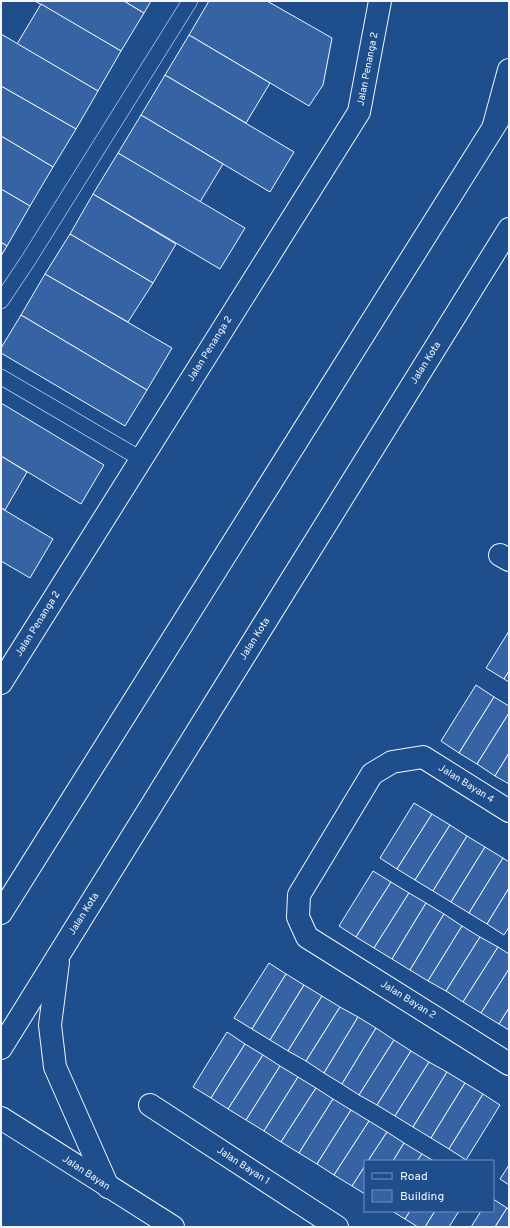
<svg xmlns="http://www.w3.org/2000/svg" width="510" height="1228" viewBox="0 0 510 1228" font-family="Overpass,sans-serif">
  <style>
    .building { fill: #3563a3; stroke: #f2f6ff }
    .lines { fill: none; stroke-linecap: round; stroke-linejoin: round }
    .lane-casing { stroke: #f2f6ff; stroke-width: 16 }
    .street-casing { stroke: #f2f6ff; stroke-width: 24 }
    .secondary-casing { stroke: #f2f6ff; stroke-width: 24 }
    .highway-casing { stroke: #f2f6ff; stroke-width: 24 }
    .lane { stroke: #1f4e8c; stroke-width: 15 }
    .street { stroke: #1f4e8c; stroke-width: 22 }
    .secondary { stroke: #1f4e8c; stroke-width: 22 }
    .highway { stroke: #1f4e8c; stroke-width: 22 }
    .labels { text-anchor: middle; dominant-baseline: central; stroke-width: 3; stroke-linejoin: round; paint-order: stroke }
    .street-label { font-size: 10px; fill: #f2f6ff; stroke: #1f4e8c }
  </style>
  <rect width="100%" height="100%" fill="#1f4e8c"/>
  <!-- building -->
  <g class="building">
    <path d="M35,1H124L144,13L121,51Z"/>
    <path d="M124,1H151L144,13Z"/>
    <path d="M209,1H267L332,38L323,85L309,106L189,35Z"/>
    <path d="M41,4L121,51L98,91L17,44Z"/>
    <path d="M1,34L98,91L76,129L1,86Z"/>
    <path d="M189,35L270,83L246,123L165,75Z"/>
    <path d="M165,75L294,152L270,192L141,115Z"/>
    <path d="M1,86L76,129L53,167L1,136Z"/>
    <path d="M141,115L223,164L200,202L118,153Z"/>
    <path d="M1,136L53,167L30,206L1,189Z"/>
    <path d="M118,153L245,228L220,269L93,194Z"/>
    <path d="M1,189L30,206L7,246L1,242Z"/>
    <path d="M93,194L176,244L153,283L70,234Z"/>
    <path d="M70,234L153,283L128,322L45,274Z"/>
    <path d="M1,242L7,246L1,256Z"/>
    <path d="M45,274L172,348L147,390L21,315Z"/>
    <path d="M21,315L147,390L125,426L1,353V348Z"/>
    <path d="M1,403L104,465L81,504L1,456Z"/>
    <path d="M1,456L27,472L5,510L1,508Z"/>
    <path d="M1,508L53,539L30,578L1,561Z"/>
    <path d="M509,631V671L504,679L486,668Z"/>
    <path d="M509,671V682L504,679Z"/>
    <path d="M476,685L494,697L459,753L441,741Z"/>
    <path d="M494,697L509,706V713L477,764L459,753Z"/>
    <path d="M509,713V753L495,776L477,764Z"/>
    <path d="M509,753V784L495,776Z"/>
    <path d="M414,803L432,814L397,869L380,858Z"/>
    <path d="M432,814L450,825L415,880L397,869Z"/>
    <path d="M450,825L467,836L433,891L415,880Z"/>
    <path d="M467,836L485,847L451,902L433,891Z"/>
    <path d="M485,847L503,858L469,913L451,902Z"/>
    <path d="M503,858L509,862V888L487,924L469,913Z"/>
    <path d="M373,871L391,882L356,937L339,926Z"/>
    <path d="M391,882L409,893L374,948L356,937Z"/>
    <path d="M509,888V927L504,935L487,924Z"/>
    <path d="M409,893L426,903L392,959L374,948Z"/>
    <path d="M426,903L444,914L410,970L392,959Z"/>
    <path d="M444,914L462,926L428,981L410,970Z"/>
    <path d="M462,926L480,937L446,991L428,981Z"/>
    <path d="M480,937L498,947L463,1002L446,991Z"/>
    <path d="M498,947L509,954V969L481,1013L463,1002Z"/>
    <path d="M269,963L286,974L252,1029L234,1018Z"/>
    <path d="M509,969V1008L499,1024L481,1013Z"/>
    <path d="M286,974L304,985L270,1040L252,1029Z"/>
    <path d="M304,985L322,996L288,1051L270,1040Z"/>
    <path d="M322,996L340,1007L306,1061L288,1051Z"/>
    <path d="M340,1007L358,1017L324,1073L306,1061Z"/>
    <path d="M509,1008V1030L499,1024Z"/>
    <path d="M358,1017L376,1028L342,1084L324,1073Z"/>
    <path d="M376,1028L394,1040L359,1095L342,1084Z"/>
    <path d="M227,1032L245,1044L211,1098L193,1087Z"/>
    <path d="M394,1040L411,1051L377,1105L359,1095Z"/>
    <path d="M245,1044L263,1055L228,1109L211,1098Z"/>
    <path d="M411,1051L429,1062L395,1116L377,1105Z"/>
    <path d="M263,1055L280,1066L246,1120L228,1109Z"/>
    <path d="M429,1062L447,1072L413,1127L395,1116Z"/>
    <path d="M280,1066L298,1077L264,1131L246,1120Z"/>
    <path d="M447,1072L465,1083L431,1138L413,1127Z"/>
    <path d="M298,1077L316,1088L281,1142L264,1131Z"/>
    <path d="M465,1083L483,1094L449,1149L431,1138Z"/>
    <path d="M316,1088L333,1099L299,1153L281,1142Z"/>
    <path d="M483,1094L500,1105L466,1160L449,1149Z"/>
    <path d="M333,1099L351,1110L317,1164L299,1153Z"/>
    <path d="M351,1110L369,1121L334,1175L317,1164Z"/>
    <path d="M369,1121L387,1132L368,1161H365V1166L352,1186L334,1175Z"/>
    <path d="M387,1132L404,1143L393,1161H368Z"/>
    <path d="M404,1143L422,1154L417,1161H393Z"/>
    <path d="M422,1154L434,1161H417Z"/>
    <path d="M509,1165V1185L500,1179Z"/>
    <path d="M365,1166V1194L352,1186Z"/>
    <path d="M493,1199L507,1208L495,1227H471L481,1211H493Z"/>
    <path d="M507,1208L509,1209V1227H495Z"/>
    <path d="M392,1211H410L405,1219Z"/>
    <path d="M410,1211H435L425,1227H418L405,1219Z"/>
    <path d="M435,1211H459L449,1227H425Z"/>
  </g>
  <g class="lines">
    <!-- lane casing -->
    <g class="lane-casing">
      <g id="lane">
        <path d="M1,301L29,259L190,1"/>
        <path d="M1,377L141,459"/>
      </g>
    </g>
    <!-- street casing -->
    <g class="street-casing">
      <g id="street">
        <path d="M500,555L509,560"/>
        <path d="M1,683L359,112L380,1"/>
        <path d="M509,811L423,757L392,762L372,774L299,895L298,917L307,937L509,1064"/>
        <path d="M150,1105L337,1227"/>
      </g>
    </g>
    <!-- secondary casing -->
    <g class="secondary-casing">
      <g id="secondary">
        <path d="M1,913L505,109"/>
        <path d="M58,962L50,1025L55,1067L108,1187"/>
        <path d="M1,1048L509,229"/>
        <path d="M1,1118L173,1227"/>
      </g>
    </g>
    <!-- highway casing -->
    <g class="highway-casing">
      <path id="highway" d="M494,125L509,70"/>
    </g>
    <!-- lane -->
    <use href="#lane" class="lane"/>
    <!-- street -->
    <use href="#street" class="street"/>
    <!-- secondary -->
    <use href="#secondary" class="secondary"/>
    <!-- highway -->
    <use href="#highway" class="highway"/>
  </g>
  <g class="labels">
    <!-- street labels -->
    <g class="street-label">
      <text transform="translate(368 69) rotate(-79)">Jalan Penanga 2</text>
      <text transform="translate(210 349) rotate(-58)">Jalan Penanga 2</text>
      <text transform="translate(426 363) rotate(-58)">Jalan Kota</text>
      <text transform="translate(38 624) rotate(-58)">Jalan Penanga 2</text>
      <text transform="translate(255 639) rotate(-58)">Jalan Kota</text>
      <text transform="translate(466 784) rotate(32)">Jalan Bayan 4</text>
      <text transform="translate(84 914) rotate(-58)">Jalan Kota</text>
      <text transform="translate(408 1000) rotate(32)">Jalan Bayan 2</text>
      <text transform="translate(243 1166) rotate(33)">Jalan Bayan 1</text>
      <text transform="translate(86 1173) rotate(33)">Jalan Bayan</text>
    </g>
  </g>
  <!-- border -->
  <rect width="510" height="1228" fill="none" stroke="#f2f6ff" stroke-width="4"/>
  <!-- legend -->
  <rect x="364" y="1160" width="130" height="52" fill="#1f4e8c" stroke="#7391ba"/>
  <rect x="372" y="1173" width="20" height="6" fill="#1f4e8c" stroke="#7391ba"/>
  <text x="400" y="1180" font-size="12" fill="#f2f6ff">Road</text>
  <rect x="372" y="1190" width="20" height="12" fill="#3563a3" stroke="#7391ba"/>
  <text x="400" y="1200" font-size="12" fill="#f2f6ff">Building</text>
</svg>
